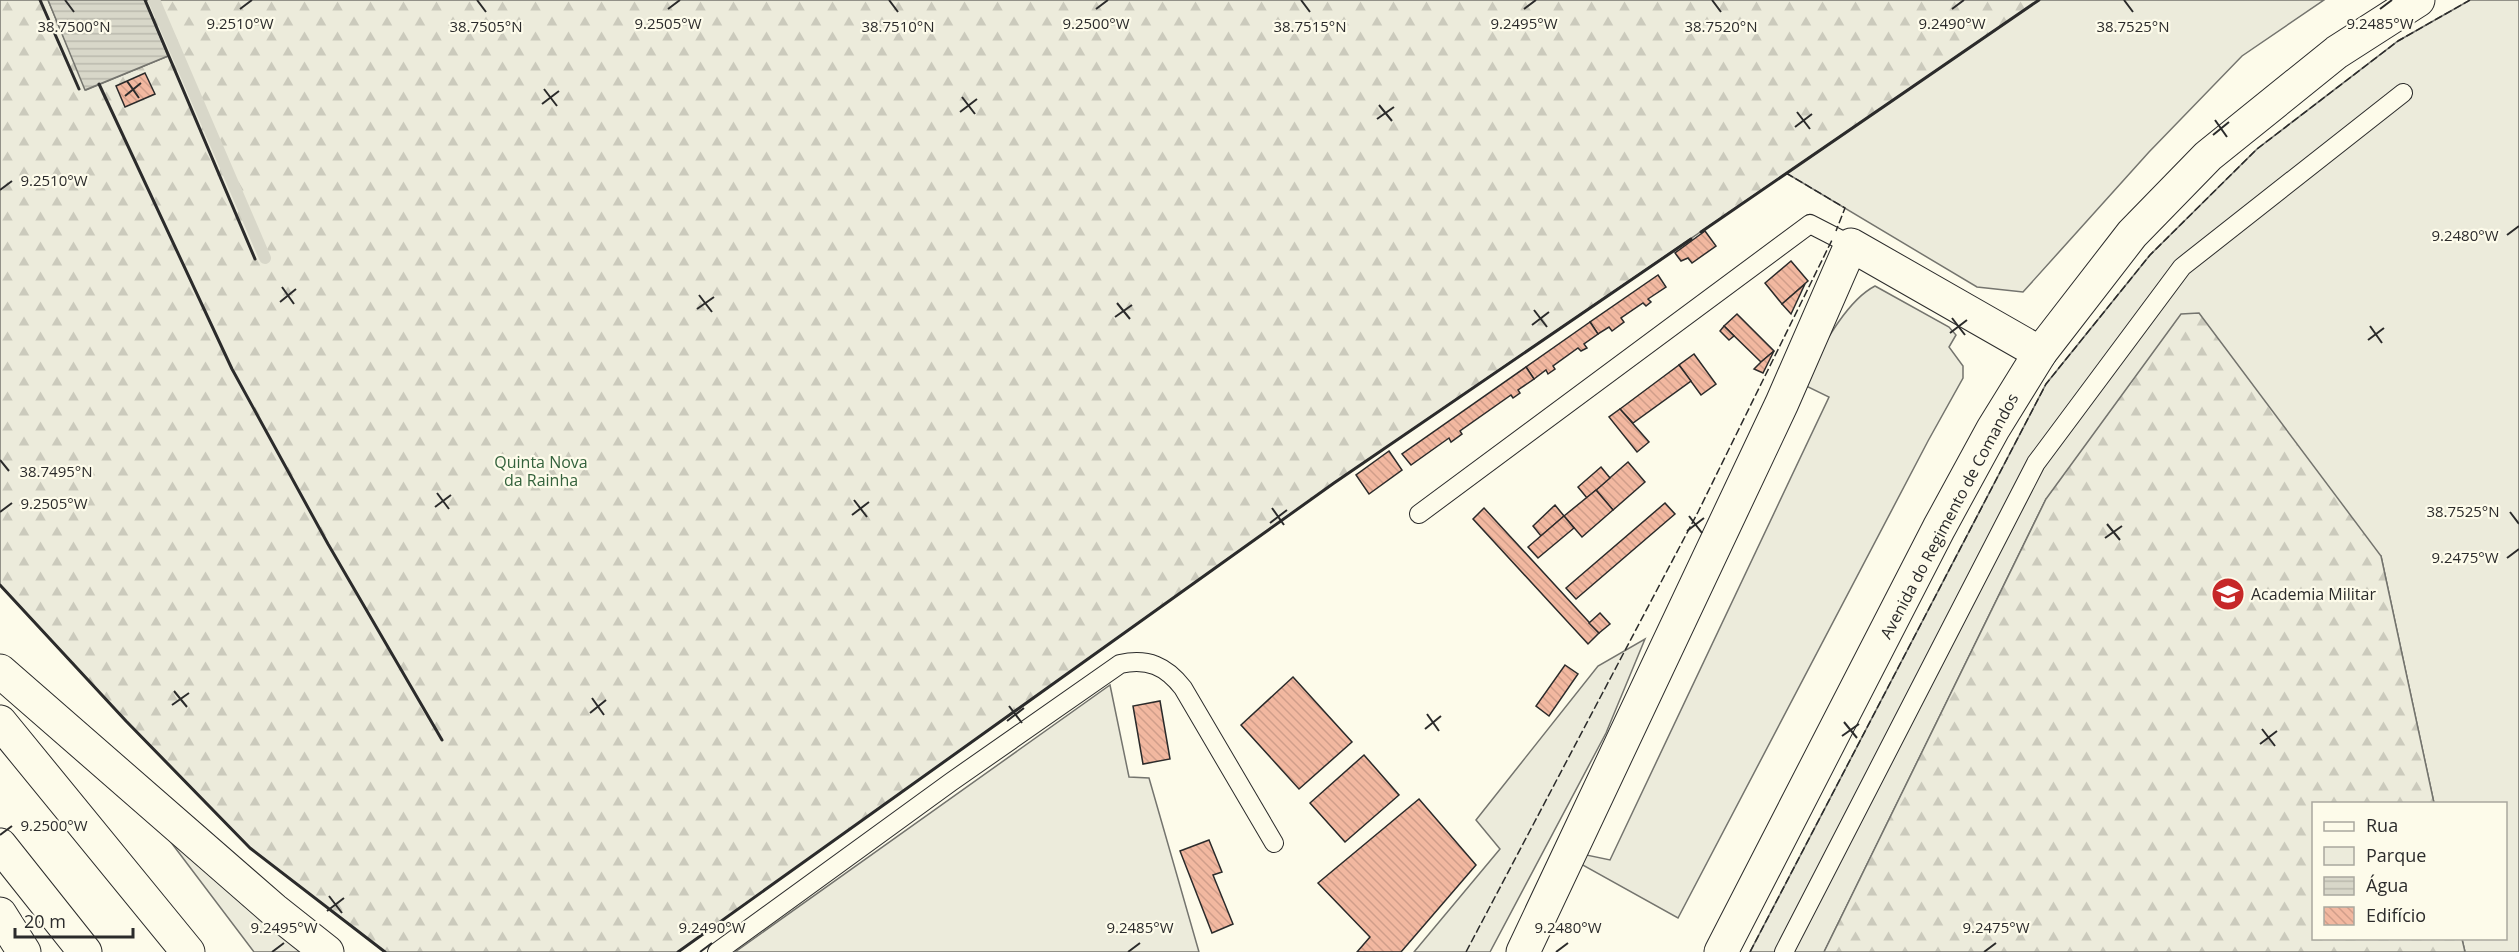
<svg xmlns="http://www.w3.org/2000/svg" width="2519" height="952" viewBox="0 0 2519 952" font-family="'Open Sans',sans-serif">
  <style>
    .green { fill: #ecebdb; stroke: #74746e; stroke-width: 1.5 }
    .forest { fill: url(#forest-firs); stroke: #74746e; stroke-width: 1.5 }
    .water { fill: url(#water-rules); stroke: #74746e; stroke-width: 1.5 }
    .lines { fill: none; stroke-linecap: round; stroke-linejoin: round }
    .stream { stroke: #d8d7c9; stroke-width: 12 }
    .building { fill: url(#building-back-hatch); stroke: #2b2b2b; stroke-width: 1.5 }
    .service-casing { stroke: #2b2b2b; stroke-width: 20 }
    .minor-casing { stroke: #2b2b2b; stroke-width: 35 }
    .secondary-casing { stroke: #2b2b2b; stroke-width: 35 }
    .trunk-casing { stroke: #2b2b2b; stroke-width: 35 }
    .service { stroke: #fdfbea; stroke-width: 18 }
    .minor { stroke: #fdfbea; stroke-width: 33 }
    .secondary { stroke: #fdfbea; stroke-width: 33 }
    .trunk { stroke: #fdfbea; stroke-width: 33 }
    .fence { stroke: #2b2b2b; stroke-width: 1.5; stroke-dasharray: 8 3; stroke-linecap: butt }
    .wall { stroke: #2b2b2b; stroke-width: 3 }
    .ticks { fill: none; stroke: #2b2b2b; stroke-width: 2 }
    .labels { text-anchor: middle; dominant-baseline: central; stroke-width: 4.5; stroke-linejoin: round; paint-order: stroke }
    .park-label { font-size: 16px; fill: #34623c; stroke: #fdfbea }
    .street-label { font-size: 16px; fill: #2b2b2b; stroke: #fdfbea }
    .poi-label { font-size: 16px; fill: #2b2b2b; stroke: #fdfbea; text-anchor: start }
    .ticks-label { font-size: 15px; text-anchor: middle; fill: #2b2b2b; stroke: #fdfbea; stroke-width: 4.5; stroke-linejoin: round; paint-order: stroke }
  </style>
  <defs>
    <pattern id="forest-firs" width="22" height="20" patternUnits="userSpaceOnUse" patternTransform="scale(1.5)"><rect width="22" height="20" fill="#ecebdb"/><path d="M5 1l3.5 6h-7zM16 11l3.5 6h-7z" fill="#cbcabc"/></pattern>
    <pattern id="water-rules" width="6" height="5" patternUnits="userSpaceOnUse" patternTransform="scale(1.5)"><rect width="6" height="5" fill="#d8d7c9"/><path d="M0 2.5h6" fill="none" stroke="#bab9ad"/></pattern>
    <pattern id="building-back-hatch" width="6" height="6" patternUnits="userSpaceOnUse" patternTransform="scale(1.5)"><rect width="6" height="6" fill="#f2b8a0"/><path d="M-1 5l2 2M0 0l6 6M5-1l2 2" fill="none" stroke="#d09e8a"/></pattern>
  </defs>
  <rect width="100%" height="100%" fill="#fdfbea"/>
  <!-- green -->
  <g class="green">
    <path d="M2036,0H2324L2242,56L2149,152L2023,292L1977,287L1786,173Z"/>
    <path d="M2470,0H2519V952H2465L2462,939L2506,938V804L2434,803L2381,556L2046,499L1824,952H1750L2046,384L2150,255L2257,149L2398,41Z"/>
    <path d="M1875,286L1949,327L1956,335L1949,347L1963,366V378L1928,441L1678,918L1579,863L1582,854L1610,860L1829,397L1802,384C1819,354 1844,302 1875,286Z"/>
    <path d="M1645,639L1606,733L1490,952H1414L1500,849L1476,820L1598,666Z"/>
    <path d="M1110,685L1129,777L1149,778L1199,952H735Z"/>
    <path d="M167,837L307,952H254Z"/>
  </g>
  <!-- forest -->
  <g class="forest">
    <path d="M0,0H48L86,90L168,56L145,0H2039L1334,483L678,952H385L250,848L126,721L0,585Z"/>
    <path d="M2199,313L2381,556L2434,803L2314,804V938L2462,939L2465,952H1824L2046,499L2181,314Z"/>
  </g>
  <!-- water -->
  <path class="water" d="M48,0H145L168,56L85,90Z"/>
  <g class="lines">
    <!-- stream -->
    <path class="stream" d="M154,0L265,258"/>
  </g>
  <!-- building -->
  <g class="building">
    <path d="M145,73L155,94L125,107L116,86Z"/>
    <path d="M1705,231L1716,246L1692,263L1688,258L1681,261L1675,253Z"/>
    <path d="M1791,261L1808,281L1782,304L1765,283Z"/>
    <path d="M1658,275L1666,287L1648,299L1651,302L1646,306L1643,303L1621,318L1624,322L1612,331L1609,327L1598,334L1590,322Z"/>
    <path d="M1805,284L1791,314L1782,304Z"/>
    <path d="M1737,314L1774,351L1761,362L1724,326Z"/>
    <path d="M1590,322L1598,334L1584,344L1587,348L1581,351L1578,348L1553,366L1555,369L1548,374L1546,370L1534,379L1526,367Z"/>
    <path d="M1724,326L1734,336L1729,340L1720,331Z"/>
    <path d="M1774,351L1763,373L1754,369L1761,362Z"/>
    <path d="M1694,354L1716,384L1701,395L1679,365Z"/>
    <path d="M1679,365L1691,381L1633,423L1620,409Z"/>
    <path d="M1526,367L1534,379L1518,390L1520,393L1513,398L1511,395L1460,431L1462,434L1451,442L1449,438L1411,465L1402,454Z"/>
    <path d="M1620,409L1649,442L1637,452L1609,417Z"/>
    <path d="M1389,451L1402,470L1369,494L1356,475Z"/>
    <path d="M1628,462L1645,482L1613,510L1596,490Z"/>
    <path d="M1601,467L1610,478L1587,498L1578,487Z"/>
    <path d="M1596,490L1613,510L1582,537L1564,516Z"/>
    <path d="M1665,503L1675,514L1576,599L1566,588Z"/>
    <path d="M1555,505L1564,516L1541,536L1533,526Z"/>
    <path d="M1484,508L1599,633L1588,644L1473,519Z"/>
    <path d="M1564,516L1574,528L1538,558L1528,547Z"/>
    <path d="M1600,613L1610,624L1599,633L1589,623Z"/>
    <path d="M1565,665L1578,674L1549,716L1536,706Z"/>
    <path d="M1293,677L1352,742L1299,789L1241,725Z"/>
    <path d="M1160,701L1170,759L1143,764L1133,706Z"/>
    <path d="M1364,755L1399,795L1345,842L1310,803Z"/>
    <path d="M1419,799L1476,865L1401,952H1357L1370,937L1318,883Z"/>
    <path d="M1209,840L1222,872L1213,875L1233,924L1212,933L1180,851Z"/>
  </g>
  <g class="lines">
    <!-- service casing -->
    <g class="service-casing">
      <g id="service">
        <path d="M1419,514L1810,224L1851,245"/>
        <path d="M717,952L951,782L1120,664C1148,658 1166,666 1183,688L1274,843"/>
        <path d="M1784,952L2036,463L2182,267L2403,93"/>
      </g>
    </g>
    <!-- minor casing -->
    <g class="minor-casing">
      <path id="minor" d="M1523,952L1782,403L1851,245L2040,353"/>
    </g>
    <!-- secondary casing -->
    <g class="secondary-casing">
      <path id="secondary" d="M1721,952L1939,528L1993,429L2040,353L2132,234L2208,156L2337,52L2418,0"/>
    </g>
    <!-- trunk casing -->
    <g class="trunk-casing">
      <g id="trunk">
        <path d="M0,671L274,910L327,952"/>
        <path d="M0,722L188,952"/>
        <path d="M0,845L85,952"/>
        <path d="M0,914L24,952"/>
      </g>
    </g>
    <!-- service -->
    <use href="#service" class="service"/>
    <!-- minor -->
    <use href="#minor" class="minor"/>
    <!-- secondary -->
    <use href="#secondary" class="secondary"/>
    <!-- trunk -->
    <use href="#trunk" class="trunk"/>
    <!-- fence -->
    <g class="fence">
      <path d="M1786,173L1845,208L1836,231"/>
      <path d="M1466,952L1698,512L1832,240"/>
      <path d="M1750,952L2046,384L2150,255L2257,149L2398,41L2470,0"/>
    </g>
    <!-- wall -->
    <g class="wall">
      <path d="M40,0L79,89"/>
      <path d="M145,0L255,259"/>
      <path d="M99,84L232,369L328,544L442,740"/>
      <path d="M1701,232L2039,0"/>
      <path d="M0,585L126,721L250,848L385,952"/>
      <path d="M678,952L1334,483L1691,239"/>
    </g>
  </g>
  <!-- ticks -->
  <path class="ticks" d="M65,0L74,12M477,0L486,12M889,0L898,12M1301,0L1310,12M1712,0L1721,12M2124,0L2133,12M240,9L252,0M668,9L680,0M1096,9L1108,0M1524,9L1536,0M1952,9L1964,0M2380,9L2392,0M127,81L139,98M544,89L557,106M125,96L141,83M962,97L975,114M542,104L559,91M1379,105L1392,121M960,112L977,99M1797,112L1810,129M1377,119L1394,107M2215,120L2227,137M1795,127L1812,114M2213,135L2229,122M0,190L12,181M2507,235L2519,226M282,287L294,304M699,295L712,312M280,302L296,289M1117,303L1130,319M697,309L714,297M1534,310L1547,327M1115,317L1132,305M1952,318L1965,335M1532,325L1549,312M2370,326L2382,343M1950,333L1967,320M2368,340L2384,328M0,460L9,471M437,493L449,509M854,500L867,517M435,507L451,495M1272,508L1284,525M0,512L12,503M2510,512L2519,524M852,515L869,502M1689,516L1702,533M1270,523L1287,510M2107,524L2120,540M1687,531L1704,518M2105,538L2122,526M2507,558L2519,549M174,691L187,707M592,698L604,715M172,705L189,693M1009,706L1022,723M590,713L606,700M1427,714L1439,731M1007,721L1024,708M1844,722L1857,738M1425,729L1441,716M2262,729L2275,746M1842,736L1859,724M2260,744L2277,731M0,835L12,826M329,896L342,913M327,911L344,898M272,952L284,943M700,952L712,943M1128,952L1140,943M1556,952L1568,943M1984,952L1996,943"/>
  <!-- icons -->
  <defs>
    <g id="university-disc" transform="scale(1.725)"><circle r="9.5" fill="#c62828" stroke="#fdfbea"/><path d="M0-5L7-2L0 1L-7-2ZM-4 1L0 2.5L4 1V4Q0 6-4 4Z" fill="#fff"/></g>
  </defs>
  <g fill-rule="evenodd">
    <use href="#university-disc" x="2228" y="594"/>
  </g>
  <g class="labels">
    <!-- park labels -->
    <g class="park-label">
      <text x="541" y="462">Quinta Nova<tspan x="541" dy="18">da Rainha</tspan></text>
    </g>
    <!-- street labels -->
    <g class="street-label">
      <text transform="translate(1949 516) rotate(-62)">Avenida do Regimento de Comandos</text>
    </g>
    <!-- poi labels -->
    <g class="poi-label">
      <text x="2251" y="594">Academia Militar</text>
    </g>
  </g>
  <g class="ticks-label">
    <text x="240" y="29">9.2510°W</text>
    <text x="668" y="29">9.2505°W</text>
    <text x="1096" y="29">9.2500°W</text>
    <text x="1524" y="29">9.2495°W</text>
    <text x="2380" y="29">9.2485°W</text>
    <text x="1952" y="29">9.2490°W</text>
    <text x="74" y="32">38.7500°N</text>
    <text x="486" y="32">38.7505°N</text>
    <text x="898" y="32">38.7510°N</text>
    <text x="1310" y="32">38.7515°N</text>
    <text x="1721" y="32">38.7520°N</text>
    <text x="2133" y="32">38.7525°N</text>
    <text x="54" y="186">9.2510°W</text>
    <text x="2465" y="241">9.2480°W</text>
    <text x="56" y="477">38.7495°N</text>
    <text x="54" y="509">9.2505°W</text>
    <text x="2463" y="517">38.7525°N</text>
    <text x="2465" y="563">9.2475°W</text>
    <text x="54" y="831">9.2500°W</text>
    <text x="284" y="933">9.2495°W</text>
    <text x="712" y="933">9.2490°W</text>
    <text x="1140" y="933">9.2485°W</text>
    <text x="1568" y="933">9.2480°W</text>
    <text x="1996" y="933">9.2475°W</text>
  </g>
  <!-- legend -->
  <rect x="2312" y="802" width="195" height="138" fill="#fdfbea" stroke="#a9a89e" stroke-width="1.5"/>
  <rect x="2324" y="822" width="30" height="9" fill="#fdfbea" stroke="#a9a89e" stroke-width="1.5"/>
  <text x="2366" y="832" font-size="18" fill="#2b2b2b">Rua</text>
  <rect x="2324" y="847" width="30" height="18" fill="#ecebdb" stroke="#a9a89e" stroke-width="1.5"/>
  <text x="2366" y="862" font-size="18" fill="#2b2b2b">Parque</text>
  <rect x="2324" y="877" width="30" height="18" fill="url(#water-rules)" stroke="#a9a89e" stroke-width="1.5"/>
  <text x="2366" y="892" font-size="18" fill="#2b2b2b">Água</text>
  <rect x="2324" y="907" width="30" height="18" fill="url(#building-back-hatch)" stroke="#a9a89e" stroke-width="1.5"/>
  <text x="2366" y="922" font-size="18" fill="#2b2b2b">Edifício</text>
  <!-- scale -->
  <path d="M15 928v9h118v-9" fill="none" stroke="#2b2b2b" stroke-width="3"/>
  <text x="24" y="928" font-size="18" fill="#2b2b2b" stroke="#fdfbea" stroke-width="4.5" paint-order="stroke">20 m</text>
</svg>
